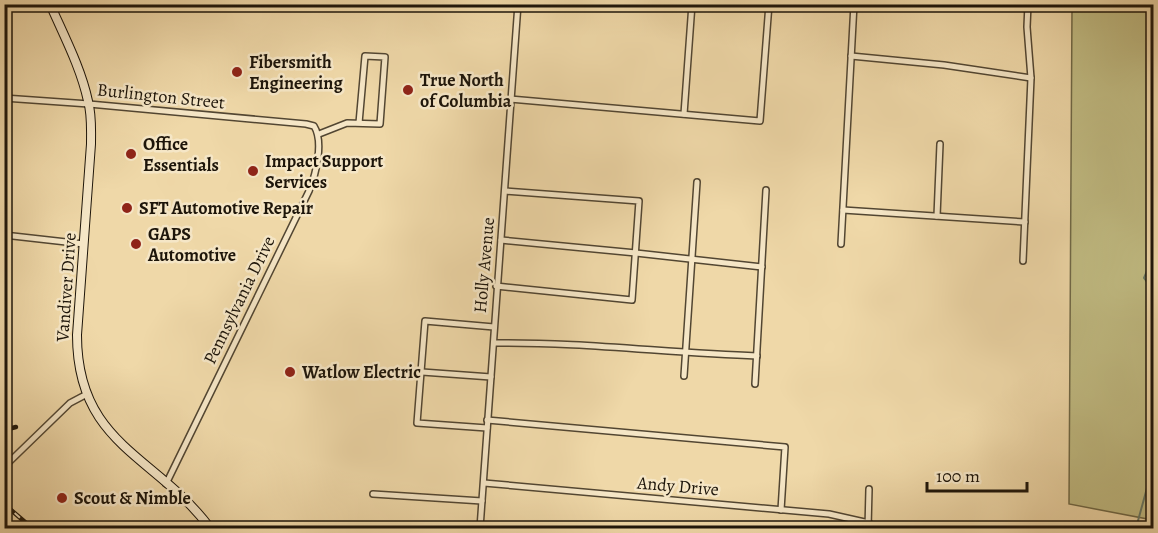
<svg xmlns="http://www.w3.org/2000/svg" width="1158" height="533" viewBox="0 0 1158 533" font-family="Alegreya,serif">
  <style>
    .green { fill: #c1bc83; stroke: #6f6846; stroke-width: 1.5 }
    .lines { fill: none; stroke-linecap: round; stroke-linejoin: round }
    .stream { stroke: #687966; stroke-width: 2 }
    .street-casing { stroke: #524632; stroke-width: 8 }
    .secondary-casing { stroke: #1d150a; stroke-width: 10 }
    .street { stroke: #f5e6c6; stroke-width: 5 }
    .secondary { stroke: #f5e6c6; stroke-width: 8 }
    .rail-casing { stroke: #1d150a; stroke-width: 4.5 }
    .rail { stroke: #f5e6c6; stroke-width: 2; stroke-dasharray: 7; stroke-linecap: butt }
    .poi-dot { fill: #8f2418; stroke: #f5e6c6; stroke-width: 2 }
    .labels { text-anchor: middle; dominant-baseline: central; stroke-width: 5; stroke-linejoin: round; paint-order: stroke }
    .poi-label { font-size: 18px; font-weight: bold; fill: #1d150a; stroke: #f5e6c6; text-anchor: start }
    .street-label { font-size: 18px; fill: #1d150a; stroke: #f5e6c6 }
  </style>
  <rect width="100%" height="100%" fill="#efd8a8"/>
  <filter id="stains"><feTurbulence type="fractalNoise" baseFrequency=".00333" numOctaves="4"/><feColorMatrix values="0 0 0 0 .2 0 0 0 0 .09 0 0 0 0 .02 0 0 0 .5 -.17"/></filter>
  <radialGradient id="worn" r=".72"><stop offset=".6" stop-color="#630" stop-opacity="0"/><stop offset="1" stop-color="#630" stop-opacity=".3"/></radialGradient>
  <!-- green -->
  <path class="green" d="M1041,5H1153V520L1069,504L1072,8Z"/>
  <g class="lines">
    <!-- stream -->
    <g class="stream">
      <path d="M1154,255L1144,278L1154,291"/>
      <path d="M1136,528L1147,488L1154,489"/>
    </g>
    <!-- street casing -->
    <g class="street-casing">
      <g id="street">
        <path d="M851,56L944,65L1031,78"/>
        <path d="M4,98L89,104L306,124L314,126C324,142 316,174 309,191L166,484"/>
        <path d="M510,99L760,121L769,4"/>
        <path d="M684,114L692,4"/>
        <path d="M319,134L347,123L380,124L385,57L365,56L359,123"/>
        <path d="M843,210L1025,222"/>
        <path d="M937,216L940,144"/>
        <path d="M4,235L84,244"/>
        <path d="M501,240L636,253L762,267"/>
        <path d="M841,244L854,4"/>
        <path d="M1023,261L1031,78L1027,27L1028,4"/>
        <path d="M496,286L632,300L639,201L505,191"/>
        <path d="M494,343C581,342 669,353 757,356"/>
        <path d="M422,372L491,377"/>
        <path d="M684,376L697,182"/>
        <path d="M755,384L766,190"/>
        <path d="M487,420L785,447L781,510"/>
        <path d="M487,428L417,423L425,321L494,327"/>
        <path d="M4,467L70,403L87,394"/>
        <path d="M484,483L829,514L869,523"/>
        <path d="M373,494L482,501"/>
        <path d="M480,528L518,4"/>
        <path d="M868,528L869,489"/>
      </g>
    </g>
    <!-- secondary casing -->
    <g class="secondary-casing">
      <path id="secondary" d="M50,4C64,36 81,68 88,101C92,115 91,130 91,144L77,335C77,445 156,455 210,528"/>
    </g>
    <!-- street -->
    <use href="#street" class="street"/>
    <!-- secondary -->
    <use href="#secondary" class="secondary"/>
    <!-- rail casing -->
    <g class="rail-casing">
      <g id="rail">
        <path d="M4,430L16,427"/>
        <path d="M4,504L32,528"/>
      </g>
    </g>
    <!-- rail -->
    <use href="#rail" class="rail"/>
  </g>
  <!-- markers -->
  <g class="poi-dot">
    <circle cx="237" cy="72" r="6"/>
    <circle cx="408" cy="90" r="6"/>
    <circle cx="131" cy="154" r="6"/>
    <circle cx="253" cy="171" r="6"/>
    <circle cx="127" cy="208" r="6"/>
    <circle cx="136" cy="244" r="6"/>
    <circle cx="290" cy="372" r="6"/>
    <circle cx="62" cy="498" r="6"/>
  </g>
  <g class="labels">
    <!-- poi labels -->
    <g class="poi-label">
      <text x="249" y="62">Fibersmith<tspan x="249" dy="21">Engineering</tspan></text>
      <text x="420" y="80">True North<tspan x="420" dy="21">of Columbia</tspan></text>
      <text x="143" y="144">Office<tspan x="143" dy="21">Essentials</tspan></text>
      <text x="265" y="161">Impact Support<tspan x="265" dy="21">Services</tspan></text>
      <text x="139" y="208">SFT Automotive Repair</text>
      <text x="148" y="234">GAPS<tspan x="148" dy="21">Automotive</tspan></text>
      <text x="302" y="372">Watlow Electric</text>
      <text x="74" y="498">Scout &amp; Nimble</text>
    </g>
    <!-- street labels -->
    <g class="street-label">
      <text transform="translate(161 96) rotate(6)">Burlington Street</text>
      <text transform="translate(484 265) rotate(-85)">Holly Avenue</text>
      <text transform="translate(66 287) rotate(-86)">Vandiver Drive</text>
      <text transform="translate(239 300) rotate(-64)">Pennsylvania Drive</text>
      <text transform="translate(678 486) rotate(5)">Andy Drive</text>
    </g>
  </g>
  <!-- margin -->
  <rect width="1158" height="533" fill="none" stroke="#efd8a8" stroke-width="24"/>
  <rect x="6" y="6" width="1146" height="521" fill="none" stroke="#1d150a" stroke-width="3"/>
  <rect x="12" y="12" width="1134" height="509" fill="none" stroke="#1d150a" stroke-width="1.5"/>
  <!-- scale -->
  <path d="M927 482v9h100v-9" fill="none" stroke="#1d150a" stroke-width="3"/>
  <text x="936" y="482" font-size="18" fill="#1d150a" stroke="#f5e6c6" stroke-width="4.5" paint-order="stroke">100 m</text>
  <rect width="100%" height="100%" filter="url(#stains)"/>
  <rect width="100%" height="100%" fill="url(#worn)"/>
</svg>
